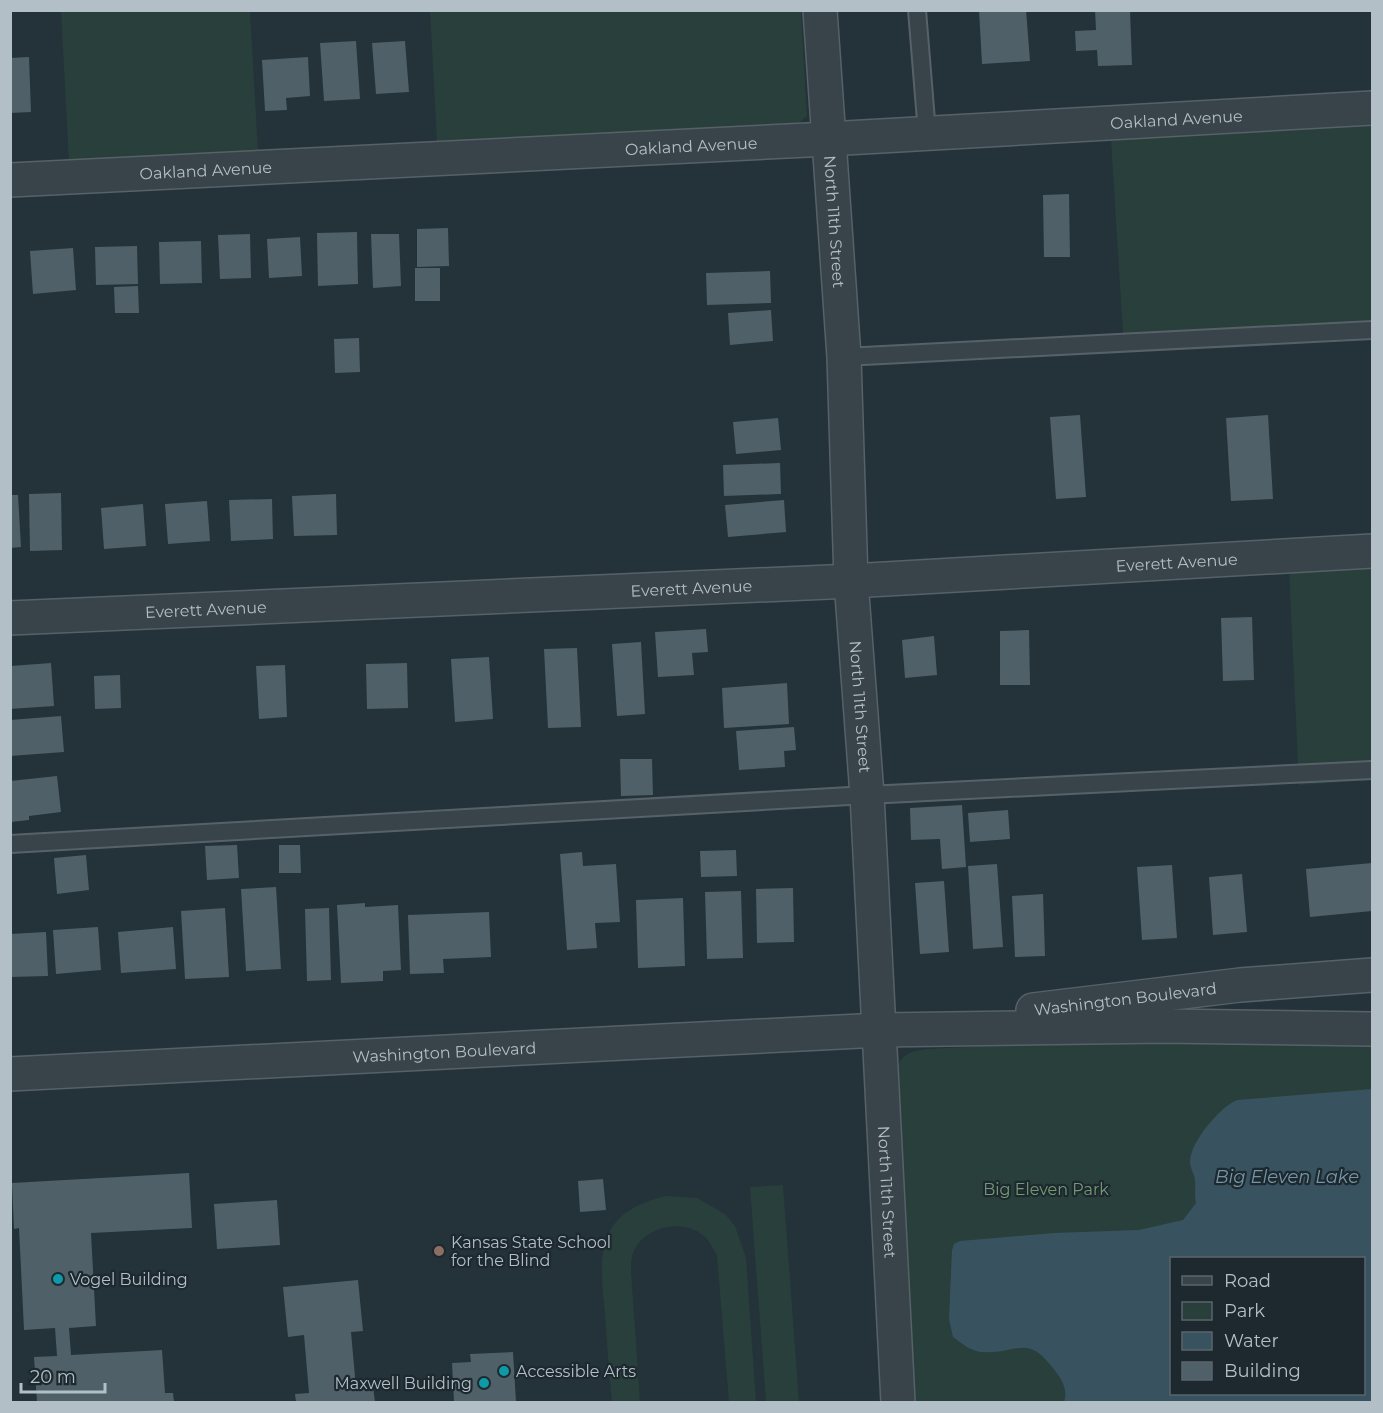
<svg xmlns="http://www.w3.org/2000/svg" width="1383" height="1413" viewBox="0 0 1383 1413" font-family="Montserrat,sans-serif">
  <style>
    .green { fill: #293f3b; fill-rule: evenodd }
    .water { fill: #395260; fill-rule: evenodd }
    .building { fill: #4f6068 }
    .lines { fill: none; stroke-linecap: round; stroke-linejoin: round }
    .service-casing { stroke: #566268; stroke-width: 20 }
    .minor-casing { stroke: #566268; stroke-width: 36 }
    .tertiary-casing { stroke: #566268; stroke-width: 36 }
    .service { stroke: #38444a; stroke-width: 16 }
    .minor { stroke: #38444a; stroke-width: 33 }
    .tertiary { stroke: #38444a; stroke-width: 33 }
    .education-dot { fill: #8d6e63; stroke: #1d292f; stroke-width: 2 }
    .culture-dot { fill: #0f9aa8; stroke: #1d292f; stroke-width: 2 }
    .labels { text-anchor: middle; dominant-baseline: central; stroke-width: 4.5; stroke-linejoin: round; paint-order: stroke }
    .street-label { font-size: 16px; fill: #b3bfc6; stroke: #1d292f }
    .park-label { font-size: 16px; fill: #739a73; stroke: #1d292f }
    .poi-label { font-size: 16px; fill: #b3bfc6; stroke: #1d292f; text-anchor: start }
    .water-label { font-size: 18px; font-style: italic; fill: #7596a8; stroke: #1d292f }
  </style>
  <rect width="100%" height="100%" fill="#24323a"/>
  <!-- green -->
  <g class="green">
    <path d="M61,11H250L258,152L69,163Z"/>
    <path d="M430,11H801L807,116L799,123L437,142Z"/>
    <path d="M1372,125V320L1123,334L1111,140Z"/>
    <path d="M1372,566V780L1299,785L1289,570Z"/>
    <path d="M1123,1039L1372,1043V1402H913L897,1068C902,1053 913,1051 927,1049ZM1172,1258H1364V1394H1172Z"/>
    <path d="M783,1185L799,1402H766L750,1187Z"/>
    <path d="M665,1196L697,1198L725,1214L735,1226L746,1258L756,1402H729L717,1256C714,1250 710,1242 705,1237C683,1216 639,1227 632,1257C631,1261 631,1267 631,1271L640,1402H612C609,1373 607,1344 605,1315C603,1290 598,1261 607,1237C617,1212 642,1202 665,1196Z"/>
  </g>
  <!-- water -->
  <path class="water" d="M1372,1089V1402H1064C1068,1392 1063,1381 1056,1372C1026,1331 1019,1355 981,1352C971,1351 961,1343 953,1337L949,1319L952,1250L954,1244L960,1241L1054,1233L1139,1230L1183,1220L1196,1203C1194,1195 1196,1187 1195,1180C1194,1173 1190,1168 1190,1162C1190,1142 1220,1107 1237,1100ZM1172,1258H1364V1394H1172Z"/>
  <!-- building -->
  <g class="building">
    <path d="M979,10H1026L1030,61L982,64Z"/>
    <path d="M1095,10H1130L1132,65L1098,66L1097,50L1076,51L1075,31L1096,30Z"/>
    <path d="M356,41L360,99L324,101L320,43Z"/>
    <path d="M405,41L409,92L376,94L372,43Z"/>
    <path d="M29,57L31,112L10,113V58Z"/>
    <path d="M308,57L310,96L286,98L287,110L265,111L262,60Z"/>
    <path d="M1069,194L1070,257H1044L1043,195Z"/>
    <path d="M448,228L449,266L417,267V229Z"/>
    <path d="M357,232L358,284L318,286L317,233Z"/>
    <path d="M250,234L251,278L220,279L218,235Z"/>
    <path d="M371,234H399L401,286L373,288Z"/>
    <path d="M300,237L302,276L269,278L267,239Z"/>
    <path d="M201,241L202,283L160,284L159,242Z"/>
    <path d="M137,246L138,284L96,285L95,247Z"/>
    <path d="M73,248L76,290L33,294L30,251Z"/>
    <rect x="415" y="268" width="25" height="33"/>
    <path d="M770,271L771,303L707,305L706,273Z"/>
    <path d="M138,286L139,313H115L114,287Z"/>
    <path d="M771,310L773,341L730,345L728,313Z"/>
    <path d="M359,338L360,372L335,373L334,339Z"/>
    <path d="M1080,415L1086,497L1056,499L1050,417Z"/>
    <path d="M1268,415L1273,499L1231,501L1226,418Z"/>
    <path d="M778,418L781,450L736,454L733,422Z"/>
    <path d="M780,463L781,494L724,496L723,465Z"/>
    <path d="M61,493L62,550L30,551L29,494Z"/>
    <path d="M336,494L337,535L294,536L292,496Z"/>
    <path d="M10,495H18L21,547L10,548Z"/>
    <path d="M272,499L273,539L231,541L229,500Z"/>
    <path d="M784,500L786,532L728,537L725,505Z"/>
    <path d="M207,501L210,541L168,544L165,504Z"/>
    <path d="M143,504L146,546L104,549L101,508Z"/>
    <path d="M1252,617L1254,680L1223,681L1221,618Z"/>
    <path d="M706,629L708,652L692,653L694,675L658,677L655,632Z"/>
    <path d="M1029,630L1030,685H1000V631Z"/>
    <path d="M934,636L937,675L905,678L902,640Z"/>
    <path d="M641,642L645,714L617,716L612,644Z"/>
    <path d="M577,648L581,727L548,728L544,649Z"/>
    <path d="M489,657L493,719L455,722L451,659Z"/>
    <path d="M51,663L54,706L10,709V666Z"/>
    <path d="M407,663L408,708L367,709L366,664Z"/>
    <path d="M285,665L287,717L259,719L256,666Z"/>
    <path d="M120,675L121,708L95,709L94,676Z"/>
    <path d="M787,683L789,724L724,728L722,688Z"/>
    <path d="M61,716L64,752L10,756V720Z"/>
    <path d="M794,727L796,750L784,751L785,767L739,770L736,731Z"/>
    <path d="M620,759H652L653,795L621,796Z"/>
    <path d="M57,776L61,812L29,816V820L11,822L10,781Z"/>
    <path d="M962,805L966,867L942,869L940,839L911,840L910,808Z"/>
    <path d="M1008,810L1010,839L970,842L968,813Z"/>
    <path d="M237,845L239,878L207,880L205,846Z"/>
    <path d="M279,845H300L301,873H279Z"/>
    <path d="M736,850L737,876L701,877L700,851Z"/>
    <path d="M582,852L583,866L616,864L620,922L595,923L597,948L567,950L560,854Z"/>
    <path d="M86,855L89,890L57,894L54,858Z"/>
    <path d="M1372,863V911L1310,917L1306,869Z"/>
    <path d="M997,864L1003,947L973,949L968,866Z"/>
    <path d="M1172,865L1177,938L1142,940L1137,867Z"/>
    <path d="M1242,874L1247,932L1213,935L1209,877Z"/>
    <path d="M944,881L949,952L920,954L915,883Z"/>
    <path d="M276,887L281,969L246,971L241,889Z"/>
    <path d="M793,888L794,942L757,943L756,889Z"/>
    <path d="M741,891L743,958L707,959L705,892Z"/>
    <path d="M1043,894L1045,956L1015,957L1012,896Z"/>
    <path d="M683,898L685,966L638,968L636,900Z"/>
    <path d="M365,903V907L398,905L401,970L383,971V981L341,983L337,905Z"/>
    <path d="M225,908L229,977L185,979L181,911Z"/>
    <path d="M329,908L331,980L307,981L305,909Z"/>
    <path d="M489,912L491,957L443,959L444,973L410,974L408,915Z"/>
    <path d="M98,927L101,970L56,974L53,930Z"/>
    <path d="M173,927L176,969L121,973L118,932Z"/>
    <path d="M46,932L48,976L10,977V934Z"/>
    <path d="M189,1173L192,1228L91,1233L96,1326L69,1328L71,1355L162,1350L165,1393H173L174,1402H37L34,1357L57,1356L55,1328L24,1330L19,1228L14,1229L12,1183Z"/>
    <path d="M603,1179L606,1210L580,1212L578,1181Z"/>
    <path d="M277,1200L280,1245L217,1249L214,1204Z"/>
    <path d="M358,1280L363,1331L351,1332L356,1388L373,1387L375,1402H296L295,1394L309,1393L304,1335L288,1337L283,1287Z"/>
    <path d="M513,1352L516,1402H454L452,1363L471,1362L470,1354Z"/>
  </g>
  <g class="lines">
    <!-- service casing -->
    <g class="service-casing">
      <g id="service">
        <path d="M917,10L927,133"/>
        <path d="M844,357L1372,330"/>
        <path d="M10,844L867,795L1372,770"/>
      </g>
    </g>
    <!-- minor casing -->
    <g class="minor-casing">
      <g id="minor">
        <path id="s1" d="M820,10L844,357L851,581L867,795L898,1402"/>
        <path id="s2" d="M10,180L828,139L1372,108"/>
        <path id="s3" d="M10,618L851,581L1372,551"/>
      </g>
    </g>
    <!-- tertiary casing -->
    <g class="tertiary-casing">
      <g id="tertiary">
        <path id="s4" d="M1033,1010L1240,985L1372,975"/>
        <path id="s5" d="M10,1074L880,1030L1163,1026L1372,1029"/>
      </g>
    </g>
    <!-- service -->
    <use href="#service" class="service"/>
    <!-- minor -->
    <use href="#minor" class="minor"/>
    <!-- tertiary -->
    <use href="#tertiary" class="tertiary"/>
  </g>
  <!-- markers -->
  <circle class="education-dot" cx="439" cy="1251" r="6"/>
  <g class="culture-dot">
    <circle cx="58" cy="1279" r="6"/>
    <circle cx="504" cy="1371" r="6"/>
    <circle cx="484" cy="1383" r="6"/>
  </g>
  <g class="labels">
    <!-- street labels -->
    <g class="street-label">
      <text stroke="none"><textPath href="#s2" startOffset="1168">Oakland Avenue</textPath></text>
      <text stroke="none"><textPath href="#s2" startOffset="682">Oakland Avenue</textPath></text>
      <text stroke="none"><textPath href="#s2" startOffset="196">Oakland Avenue</textPath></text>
      <text stroke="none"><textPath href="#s1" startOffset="212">North 11th Street</textPath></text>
      <text stroke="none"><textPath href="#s3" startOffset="1168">Everett Avenue</textPath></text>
      <text stroke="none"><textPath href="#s3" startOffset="682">Everett Avenue</textPath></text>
      <text stroke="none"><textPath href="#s3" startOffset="196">Everett Avenue</textPath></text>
      <text stroke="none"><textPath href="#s1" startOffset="698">North 11th Street</textPath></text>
      <text stroke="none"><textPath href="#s4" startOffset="93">Washington Boulevard</textPath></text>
      <text stroke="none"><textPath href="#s5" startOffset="435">Washington Boulevard</textPath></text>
      <text stroke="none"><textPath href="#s1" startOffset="1184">North 11th Street</textPath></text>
    </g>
    <!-- park labels -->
    <g class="park-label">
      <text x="1046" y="1189">Big Eleven Park</text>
    </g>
    <!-- poi labels -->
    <g class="poi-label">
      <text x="451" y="1242">Kansas State School<tspan x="451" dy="18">for the Blind</tspan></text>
      <text x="70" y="1279">Vogel Building</text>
      <text x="516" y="1371">Accessible Arts</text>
      <text x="472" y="1383" text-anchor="end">Maxwell Building</text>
    </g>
    <!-- water labels -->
    <g class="water-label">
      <text x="1287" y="1177">Big Eleven Lake</text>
    </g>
  </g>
  <!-- border -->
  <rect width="1383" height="1413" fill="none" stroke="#b3bfc6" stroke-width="24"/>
  <!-- legend -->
  <rect x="1170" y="1257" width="195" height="138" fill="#1d292f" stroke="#59656b" stroke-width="1.5"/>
  <rect x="1182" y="1276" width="30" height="9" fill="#38444a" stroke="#59656b" stroke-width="1.5"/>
  <text x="1224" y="1287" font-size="18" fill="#b3bfc6">Road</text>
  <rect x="1182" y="1302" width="30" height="18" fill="#293f3b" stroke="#59656b" stroke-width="1.5"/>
  <text x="1224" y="1317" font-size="18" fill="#b3bfc6">Park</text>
  <rect x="1182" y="1332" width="30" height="18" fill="#395260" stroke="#59656b" stroke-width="1.5"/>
  <text x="1224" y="1347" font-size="18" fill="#b3bfc6">Water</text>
  <rect x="1182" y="1362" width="30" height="18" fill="#4f6068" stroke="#59656b" stroke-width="1.5"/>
  <text x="1224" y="1377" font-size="18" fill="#b3bfc6">Building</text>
  <!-- scale -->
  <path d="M21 1383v9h84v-9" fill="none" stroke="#b3bfc6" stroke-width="3"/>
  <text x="30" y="1383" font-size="18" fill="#b3bfc6" stroke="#1d292f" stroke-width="4.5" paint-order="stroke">20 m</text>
</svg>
